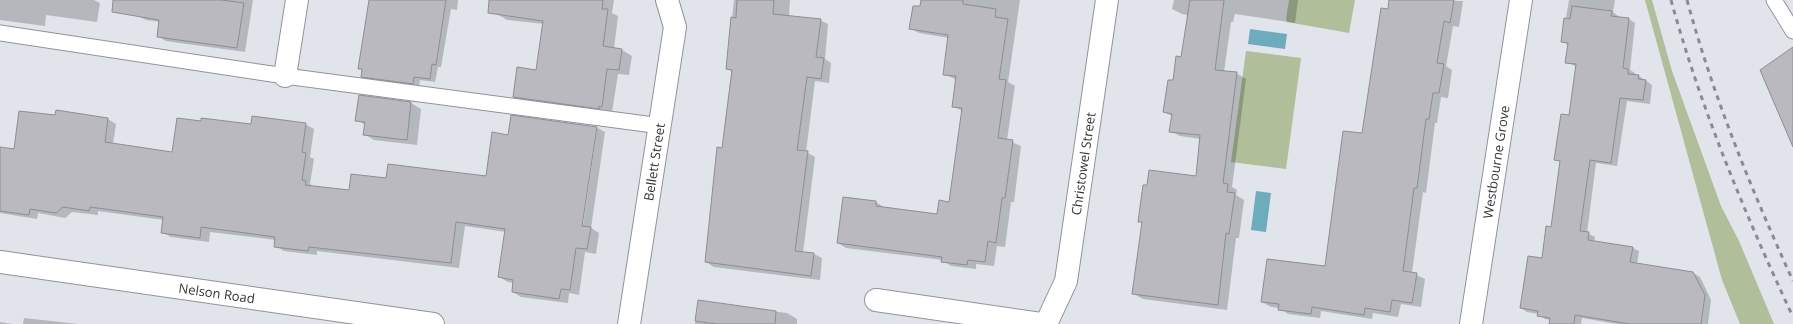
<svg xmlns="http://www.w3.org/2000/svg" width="1793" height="324" viewBox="0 0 1793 324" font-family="'Open Sans',sans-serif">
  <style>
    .green { fill: #b0be99 }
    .water { fill: #6dacbd }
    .shadow { fill: #0003; fill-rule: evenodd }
    .building { fill: #bab9c0; stroke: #8e8d93 }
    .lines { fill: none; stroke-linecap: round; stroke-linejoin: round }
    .service-casing { stroke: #909399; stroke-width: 17 }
    .minor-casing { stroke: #909399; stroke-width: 24 }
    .service { stroke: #fff; stroke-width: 15 }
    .minor { stroke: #fff; stroke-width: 22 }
    .rail { stroke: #8a8c91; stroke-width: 3; stroke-dasharray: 5 5; stroke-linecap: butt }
    .labels { text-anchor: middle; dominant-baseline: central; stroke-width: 3; stroke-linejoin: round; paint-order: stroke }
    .street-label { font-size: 13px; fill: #353639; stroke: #fff }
  </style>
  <rect width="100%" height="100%" fill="#e1e5eb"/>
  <!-- green -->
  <g class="green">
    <path d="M1289,0H1355L1349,33L1287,22L1286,19Z"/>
    <path d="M1645,0H1652L1672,71L1721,206L1739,241L1774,324H1740L1722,280Z"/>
    <path d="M1246,51L1301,58L1286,169L1231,162Z"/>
  </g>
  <!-- water -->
  <g class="water">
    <path d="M1250,29L1287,34L1285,49L1248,44Z"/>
    <path d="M1256,191L1271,193L1266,232L1251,230Z"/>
  </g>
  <!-- shadow -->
  <g class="shadow">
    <path d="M0,0H94L100,3L97,22L46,15L45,26L0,20Z"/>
    <path d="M140,0H253L245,52L166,41L158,36L160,22L146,20L138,16Z"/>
    <path d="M370,0H458L457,10L451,9L441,67H438L435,82L420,80L419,86L367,80L362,76L363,70L359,68Z"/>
    <path d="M499,0H614L612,13L618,16L614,49L622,50L632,56L629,75L618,74L612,112L609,111V114L524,103L514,97L537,71L544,24L507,20L497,14Z"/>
    <path d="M734,0H790L789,16L820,20L828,24L825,59L831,63L829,83L815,81L806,152L815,157L803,253L814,254L822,258L820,280L714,267L706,262L723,149L732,72L727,68Z"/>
    <path d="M922,0H1020L1008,82L1015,86L1007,140L1021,146L1014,202H1011L1005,247L997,246L994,266L976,264V269L951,266L943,260L846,248L838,243L844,198L876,202L885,208L938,215L950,203L962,111L953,106L957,80L944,74L949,38L919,33L910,28L921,8Z"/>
    <path d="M1174,0H1298L1295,23L1235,14L1233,22H1231L1224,72L1236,73L1246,79L1232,187L1237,190L1236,195L1244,200L1239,238H1236L1227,310L1143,299L1134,294L1143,223L1139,221L1197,177L1201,139L1180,136L1170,131L1172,116L1164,112L1182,58L1188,15L1182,14L1172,9Z"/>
    <path d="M1406,0L1463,1L1459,27L1453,26L1446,66L1452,70L1448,98L1441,97L1437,123H1435L1426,193L1423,192L1412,273L1425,279L1421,307L1401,304L1398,317L1373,313L1372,319L1321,311L1320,318L1288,314L1280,308L1271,307L1262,302L1326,268L1363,135L1404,12Z"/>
    <path d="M1569,0H1615L1613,12L1618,16V18L1629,19L1635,23L1630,70L1635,73V76H1639L1652,85L1650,104L1627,101L1617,166L1596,163L1587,233L1595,237L1594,242L1633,248L1639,251L1637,264L1693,273L1700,277L1711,300L1708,324H1617L1582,318L1581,324H1550L1551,320L1545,319L1539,315V314L1527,312L1521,308L1543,259L1552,229L1561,162L1556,159L1570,116L1577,67L1566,62L1568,45L1562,41Z"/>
    <path d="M359,96L411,103L421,109L417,145L374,140L364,134L365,125L357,120Z"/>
    <path d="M56,116L108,119L116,124L113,144L173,153L202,123L252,125L305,124L314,129L310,157L314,159L310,184L315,187L350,192L387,179L487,178L509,136L596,127L605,132L591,228L599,233L596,254L585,252L579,295L569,293L568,303L521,297L513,292L514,283L508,282L499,277L506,232L465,226L459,268L317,251V255L284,251L275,246L276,240L210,232L209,242L171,237L162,232L164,220L98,211V215L72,212L65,218L38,213L37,219L0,213V148L14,150ZM595,130H597L582,231L580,230Z"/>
    <path d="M699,302L787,313L797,319V324H695Z"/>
    <path d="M24,318L79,324H23Z"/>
    <path d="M0,322L13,324H0Z"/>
  </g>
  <!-- building -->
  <g class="building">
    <path d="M113,0H221L244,3L237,48L157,37L159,20L112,12Z"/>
    <path d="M369,0H446L436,65L432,64L430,79L414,77L413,84L361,77L362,69H358Z"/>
    <path d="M489,0H603L602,9H608L603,46L622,49L619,70L607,69L602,107L599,106V109L513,97L517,67L536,70L543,21L488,13Z"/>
    <path d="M737,0H774L773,14L821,19L816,57L824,58L821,79L807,77L797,150L808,151L795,251L814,253L811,276L705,262L717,147L722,148L732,70L726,69L731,17L736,18Z"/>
    <path d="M921,0H963V4L996,9L995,17L1008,19L999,79L1006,80L998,138L1013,140L1005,198H1002L996,243L988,241L985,262L968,260L967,265L941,262L942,257L837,243L843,197L876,201V206L937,214L939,200L949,202L962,108L952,107L956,76L943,75L948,35L909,29L913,6H920Z"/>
    <path d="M1190,0H1224L1215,70L1237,72L1223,183L1228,184L1227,192L1235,193L1229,234L1226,233L1218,305L1132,294L1142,222H1138L1143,185H1147L1149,170L1196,176L1200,135L1169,132L1172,114L1163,112L1168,80H1173L1176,56L1181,57Z"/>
    <path d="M1389,0H1454L1450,23L1444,21L1437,63L1444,64L1439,93H1433L1429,119H1426L1417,188H1414L1403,271L1417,273L1412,303L1392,300L1390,312L1365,308L1364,315L1312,307L1311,314L1278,310L1279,304L1261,302L1267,259L1325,266L1343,131L1362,133L1381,8L1388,9Z"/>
    <path d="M1572,6L1612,11L1611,16L1629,18L1623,68L1628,69V74L1639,75L1638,79L1646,80L1643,100L1620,98L1611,163L1590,160L1580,231L1589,232L1588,240L1633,247L1630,262L1693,272L1705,295L1701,324H1630L1575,315L1574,324H1549L1550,318L1537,316L1538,311L1520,308L1528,256L1542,258L1546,226L1551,227L1560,161L1554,160L1561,114L1569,115L1576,64L1565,63L1568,43L1561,42L1564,18L1570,19Z"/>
    <path d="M1793,47V147L1760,70Z"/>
    <path d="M359,95L411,102L407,140L363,135L365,122L355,121Z"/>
    <path d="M56,110L108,118L105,142L172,152L177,118L201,121V118L251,124L252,116L306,123L302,152L306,153L302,180L306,181L305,185L349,190L351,174L386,178L388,164L486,176L492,132L508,135L511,115L597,127L582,226L591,227L587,249L576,248L570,290L561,289L559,299L512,292L513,280L498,277L505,229L456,222L451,263L309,247L308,251L274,247L275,237L201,227L200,238L161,233L163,217L90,207L89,211L63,207L56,213L30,209L29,215L0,211V147L14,149L19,111L55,115Z"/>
    <path d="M698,300L776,311L775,324H717L695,321Z"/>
  </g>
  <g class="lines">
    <!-- service casing -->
    <g class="service-casing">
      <g id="service">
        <path d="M1774,0L1793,31"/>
        <path d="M0,33L285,76L661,126"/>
      </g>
    </g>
    <!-- minor casing -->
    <g class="minor-casing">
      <g id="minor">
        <path d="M285,76L297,0"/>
        <path id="s1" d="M0,262L433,324"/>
        <path d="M876,300L1041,324"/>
        <path id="s2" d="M629,324L675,27L667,0"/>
        <path id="s3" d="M1046,324L1066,281L1107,0"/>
        <path id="s4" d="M1471,324L1521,0"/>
      </g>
    </g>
    <!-- service -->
    <use href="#service" class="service"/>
    <!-- minor -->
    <use href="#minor" class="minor"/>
    <!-- rail -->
    <g class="rail">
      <path d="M1671,0C1701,109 1745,214 1793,317"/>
      <path d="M1687,0C1713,96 1752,191 1793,281"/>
    </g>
  </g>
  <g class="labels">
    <!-- street labels -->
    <g class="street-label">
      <text stroke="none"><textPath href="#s2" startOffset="164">Bellett Street</textPath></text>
      <text stroke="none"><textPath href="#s4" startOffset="164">Westbourne Grove</textPath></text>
      <text stroke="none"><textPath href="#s3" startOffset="166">Christowel Street</textPath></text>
      <text stroke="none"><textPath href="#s1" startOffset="219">Nelson Road</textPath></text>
    </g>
  </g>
</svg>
